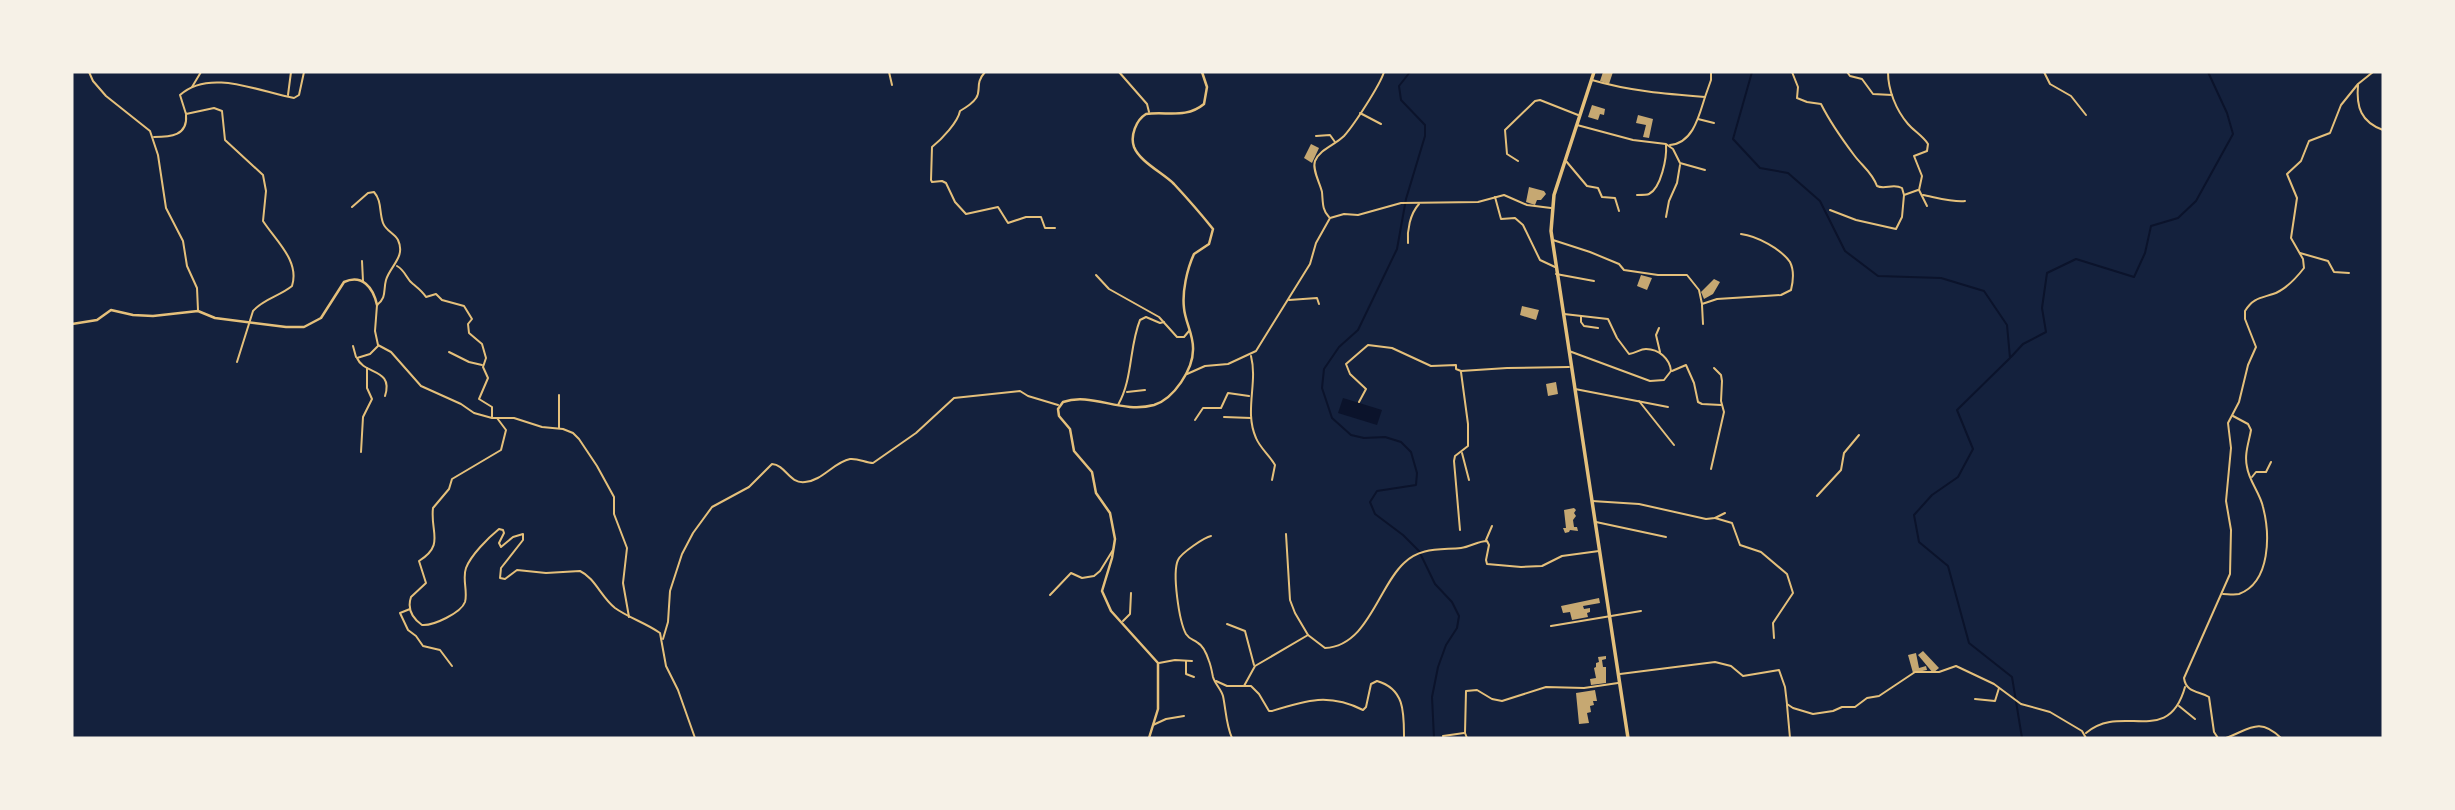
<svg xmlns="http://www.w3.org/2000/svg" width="2455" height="810" viewBox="0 0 2455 810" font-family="Signika,sans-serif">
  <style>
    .water { fill: #0b132b }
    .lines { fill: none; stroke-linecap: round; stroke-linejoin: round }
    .stream { stroke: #0b132b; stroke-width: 2 }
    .building { fill: #c6a872 }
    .minor { stroke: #e5c07b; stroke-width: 2 }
    .tertiary { stroke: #e5c07b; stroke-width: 2.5 }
    .trunk { stroke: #e5c07b; stroke-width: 3.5 }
  </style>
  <rect width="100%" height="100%" fill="#14213d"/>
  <!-- water -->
  <path class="water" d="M1343,398L1382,410L1377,425L1338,413Z"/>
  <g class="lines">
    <!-- stream -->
    <g class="stream">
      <path d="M1410,72L1399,86L1401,100L1425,125V136L1406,199L1397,249L1358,330L1339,347L1324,369L1322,388L1332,418L1351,435L1364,438L1385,437L1401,442L1411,452L1417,473L1416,485L1377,491L1370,502L1375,514L1403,535L1419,551L1435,584L1452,602L1459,616L1457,628L1446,645L1438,667L1432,697L1434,738"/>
      <path d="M1752,72L1733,139L1760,168L1788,173L1820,201L1845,251L1878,276L1941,278L1984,291L2007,325L2010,358L1957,410L1973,449L1958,477L1932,495L1914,515L1919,542L1948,566L1969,643L2012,677L2022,738"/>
      <path d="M2011,357L2023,344L2046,332L2042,308L2047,273L2076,259L2134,277L2145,253L2151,226L2178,218L2196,201L2233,134L2227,113L2208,72"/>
    </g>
  </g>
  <!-- building -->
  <g class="building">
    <path d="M1603,72H1613L1609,84L1600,81Z"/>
    <path d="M1592,105L1605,109L1604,115L1600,114L1598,120L1588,117Z"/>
    <path d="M1638,115L1653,119L1649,138L1643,137L1646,125L1636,123Z"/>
    <path d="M1311,144L1319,148L1312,163L1304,158Z"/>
    <path d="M1529,187L1544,191L1546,194L1541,200H1537L1535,205L1526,202Z"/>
    <path d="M1641,275L1652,278L1647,290L1637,286Z"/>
    <path d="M1714,279L1720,282L1713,294L1704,299L1701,292Z"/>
    <path d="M1522,306L1539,310L1536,320L1520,315Z"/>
    <path d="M1556,382L1558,394L1548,396L1546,384Z"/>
    <path d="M1574,508L1576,510L1574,513L1576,516L1573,520L1574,527H1577L1578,531L1570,530L1569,532L1565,533L1563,528H1566L1564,510Z"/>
    <path d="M1599,598L1600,603L1583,606L1584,609L1590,608V612L1587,613L1588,617L1572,620L1570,612L1563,613L1561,606Z"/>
    <path d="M1923,651L1939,668L1933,673L1918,655Z"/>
    <path d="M1916,653L1919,668L1926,666L1927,670L1913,673L1908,655Z"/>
    <path d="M1606,656V659L1602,660L1603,667H1606V683L1591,685L1590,679L1596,678L1594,668L1596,667V663L1599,662L1598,657Z"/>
    <path d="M1595,690L1597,701H1593L1594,705L1590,706L1591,712L1587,713L1589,723L1579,724L1576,693Z"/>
  </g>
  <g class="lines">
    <!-- minor -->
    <g class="minor">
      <path d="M89,72L93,81L106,96L150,131L158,155L166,208L183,241L187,266L197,288L198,310"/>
      <path d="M889,72L892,85"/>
      <path d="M985,72C970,89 991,93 960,111C958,122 942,139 932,147L931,180L932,182L942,181L946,183L955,202L966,214L998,207L1008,223L1026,217H1041L1045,228H1055"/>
      <path d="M1119,72L1147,104L1149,112"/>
      <path d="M1792,72L1798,87L1797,98L1807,102L1821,104C1830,122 1842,139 1854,155C1862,166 1872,172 1877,186C1885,190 1893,183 1902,188L1904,195"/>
      <path d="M1847,72L1850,76L1862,79L1873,94L1892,95"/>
      <path d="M1888,72C1888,90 1896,110 1908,124C1914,131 1923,136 1928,144L1927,151L1914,156L1922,176L1919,190L1927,206"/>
      <path d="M2044,72L2050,84L2071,96L2086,115"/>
      <path d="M1592,80C1629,91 1667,94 1705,97C1699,116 1693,143 1670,145"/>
      <path d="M2358,85C2356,107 2361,122 2383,130"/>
      <path d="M192,87L201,72"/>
      <path d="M288,95L291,72"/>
      <path d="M1705,97L1711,80V72"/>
      <path d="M1360,113L1381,124"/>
      <path d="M1698,119L1714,123"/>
      <path d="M1577,125L1633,140L1666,144L1673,149L1680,163L1705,170"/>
      <path d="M1316,136L1330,135L1335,142"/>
      <path d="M154,137C170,137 188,136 186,115"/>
      <path d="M1518,161L1507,154L1505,130L1535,101L1540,100L1578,115"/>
      <path d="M1566,161L1587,186L1598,188L1602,197L1615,198L1619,211"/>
      <path d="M1637,195C1639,195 1647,195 1649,194C1661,188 1667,158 1666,145"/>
      <path d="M1923,195C1934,197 1956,203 1965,201"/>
      <path d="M1495,197L1501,219L1515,218L1523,225L1540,260L1555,267"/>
      <path d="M352,207L368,193L374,192C382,201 379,212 383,223C386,231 394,233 398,240C406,257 390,266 386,280C383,291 387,297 377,305L375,331L378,345L391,352L421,386L461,404L474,413L492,418H514L542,427L563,429L573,433L579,439L597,466L614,497V514L627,548L623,583L629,617"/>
      <path d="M1830,210L1856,220L1896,229L1902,217L1904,195L1918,190"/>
      <path d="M1329,217C1322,210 1323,202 1322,192C1320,183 1312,170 1315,161C1320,149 1335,145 1344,136C1354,125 1380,85 1384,72"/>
      <path d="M1666,217L1669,201L1677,183L1680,165"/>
      <path d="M1553,240L1590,252L1619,264L1624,270L1658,275H1687L1699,290L1702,304L1717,299L1781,295L1791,290C1793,282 1794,270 1790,262C1781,249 1757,236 1741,234"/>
      <path d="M1408,243C1407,230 1410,214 1419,204"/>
      <path d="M2300,253L2328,261L2334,272L2349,273"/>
      <path d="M362,261L363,281"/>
      <path d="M397,266C406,271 406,279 413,284C419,289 422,291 426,297L436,294L442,300L464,306L472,319L468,324L469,333L482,344L486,358L483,367L488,378L479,399L492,407V417"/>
      <path d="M1556,274L1594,281"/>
      <path d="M1096,275L1109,289L1159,317L1177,337H1184L1189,331"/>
      <path d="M1289,300L1317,298L1319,304"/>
      <path d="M1702,305L1703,324"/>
      <path d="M1564,314L1608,319L1617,338L1629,354C1636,353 1640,349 1646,349C1659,349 1670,359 1671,371L1664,380L1650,381L1569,351"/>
      <path d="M1581,316V322L1584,326L1598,328"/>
      <path d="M1659,328L1656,335L1660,352"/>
      <path d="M353,346L356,357"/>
      <path d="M378,346L370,354L357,358C364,375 394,368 385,396"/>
      <path d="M449,352L469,362L482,365"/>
      <path d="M1251,356C1258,383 1244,411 1256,438C1260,448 1270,456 1275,465L1272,480"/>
      <path d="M237,362L253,311C263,299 280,296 292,286C300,261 276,241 263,221L266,191L263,175L225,140L222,111L214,108L186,114L180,95C210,68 260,92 294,98L299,95L304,72"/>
      <path d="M1672,371L1686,365L1694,383L1698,402L1702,404L1721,405"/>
      <path d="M1187,374L1205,366L1228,364L1256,351L1310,264L1316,243L1330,218L1344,214L1358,215L1401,203L1478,202L1504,195L1527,205L1551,208"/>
      <path d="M1575,389L1668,407"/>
      <path d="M1127,392L1145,390"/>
      <path d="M1639,401L1674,445"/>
      <path d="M1359,402L1366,389L1350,374L1346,364L1368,345L1392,348L1431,366L1456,365V369L1461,371L1507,368L1569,367"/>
      <path d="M1118,405C1133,379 1129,347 1140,320L1146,317L1160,323L1164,322"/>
      <path d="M1224,417L1251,418"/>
      <path d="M497,418L506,430L501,450L452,479L449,489L433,508C430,532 445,545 419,561L426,583L411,597C407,609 412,618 422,625C433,626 461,613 465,602C468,591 462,579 466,568C471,555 488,538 499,529L503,530L504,533L499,543L501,547L513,537L523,534V540L501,568L500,578L505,579L517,570L546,573L580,571C595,578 601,597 615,608C629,618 646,623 660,633L666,666L678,690L695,738"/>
      <path d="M1195,420L1203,408H1221L1228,393L1249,396"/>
      <path d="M559,428V395"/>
      <path d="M361,452L363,417L372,399L367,388V368"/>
      <path d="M1462,453L1469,480"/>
      <path d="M1711,469L1724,412L1721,401L1722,381L1721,375L1714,368"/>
      <path d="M2252,477L2256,472H2266L2271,462"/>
      <path d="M1817,496L1841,470L1844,453L1859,435"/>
      <path d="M1592,501L1639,504L1706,519L1715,518L1725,513"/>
      <path d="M1715,518L1732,523L1740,545L1761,552L1787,574L1793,593L1773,623L1774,638"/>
      <path d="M1596,522L1666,537"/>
      <path d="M1460,530L1454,461L1455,456L1468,446V424L1461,372"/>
      <path d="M1211,536C1205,537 1181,553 1178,560C1172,573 1179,621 1186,634C1190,640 1193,639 1198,643C1204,646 1207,655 1209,661C1211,666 1212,672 1213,677C1215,684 1221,689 1223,696C1226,710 1226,725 1232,738"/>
      <path d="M1486,540L1492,526"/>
      <path d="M2223,594C2227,594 2234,595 2239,594C2271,582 2270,534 2263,507C2260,493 2249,481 2247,467C2244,454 2249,442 2251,430L2248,424L2233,416"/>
      <path d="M1050,595L1071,573L1082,578L1094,576L1100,571L1113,550"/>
      <path d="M410,609L400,613L408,630L416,636L423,646L440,650L452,666"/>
      <path d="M1123,621L1130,614L1131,593"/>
      <path d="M1227,624L1245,631L1254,665"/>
      <path d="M1551,626L1641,611"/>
      <path d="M1308,635L1325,648C1368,646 1378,587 1404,563C1420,547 1440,550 1461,548C1470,547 1478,541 1487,541L1489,545L1486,560L1487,564L1521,567L1542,566L1562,556L1599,551"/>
      <path d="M663,639L668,622L670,591L682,554L693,533L712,507L749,487L772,464C786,465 789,484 805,482C822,481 834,462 850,459C858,458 866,463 873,463L916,433L954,398L1020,391L1028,396L1058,405"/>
      <path d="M1186,661V674L1194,677"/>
      <path d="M1159,663L1175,660L1192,661"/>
      <path d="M1620,674L1715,662L1731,666L1743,676L1779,670L1785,687L1787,704L1793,708L1813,714L1833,711L1842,707H1855L1867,698L1879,696L1915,672H1939L1956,666L1994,684L2021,704L2050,712L2082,731L2086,738"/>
      <path d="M1216,681L1227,686H1244L1255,666L1308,635L1295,613L1290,600L1286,534"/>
      <path d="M1244,686H1251L1259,694L1269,711H1272C1307,700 1329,693 1363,710L1366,707L1371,684L1377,681C1405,689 1404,713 1404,738"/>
      <path d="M1975,699L1995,701L1999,688"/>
      <path d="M1787,705L1790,738"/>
      <path d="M2179,706L2195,719"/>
      <path d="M1153,725L1166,719L1184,716"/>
      <path d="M2086,733C2122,702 2168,748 2185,687"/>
      <path d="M1443,736L1464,733"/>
      <path d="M1467,738L1465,733L1466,691L1477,690L1492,699L1502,701L1546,687L1584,688L1618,683"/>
      <path d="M2218,738L2214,732L2209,697C2199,691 2186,693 2184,678L2230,574L2231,530L2226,501L2231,448L2228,423L2239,402L2248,365L2256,347L2245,319V311C2253,298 2261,298 2273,294C2285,290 2297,277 2304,268L2303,259L2291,238L2297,198L2287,174L2301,161L2309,141L2330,133L2341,105L2358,84L2373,72"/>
      <path d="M2226,738C2250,729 2259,717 2281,738"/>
    </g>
    <!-- tertiary -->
    <g class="tertiary">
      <path d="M72,324L97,320L111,310L133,315L153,316L198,311L215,318L286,327H304L321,318L344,282C362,274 373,287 377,305"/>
      <path d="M1149,738L1158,709V663L1111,611L1102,591L1112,558L1115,539L1110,513L1096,493L1092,472L1074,451L1070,429L1059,416L1058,409L1063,402C1092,392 1121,414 1154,405C1174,399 1193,369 1193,350C1194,335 1185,322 1184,308C1182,292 1187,269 1194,254L1209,244L1213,229C1201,214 1187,198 1174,184C1163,173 1140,162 1134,147C1130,136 1136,120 1146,114C1166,111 1186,119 1204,104L1207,87L1202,72"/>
    </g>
    <!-- trunk -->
    <path class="trunk" d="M1594,72L1554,195L1551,231L1628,738"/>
  </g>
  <!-- border -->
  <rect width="2455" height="810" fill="none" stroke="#f6f1e7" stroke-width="147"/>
</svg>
